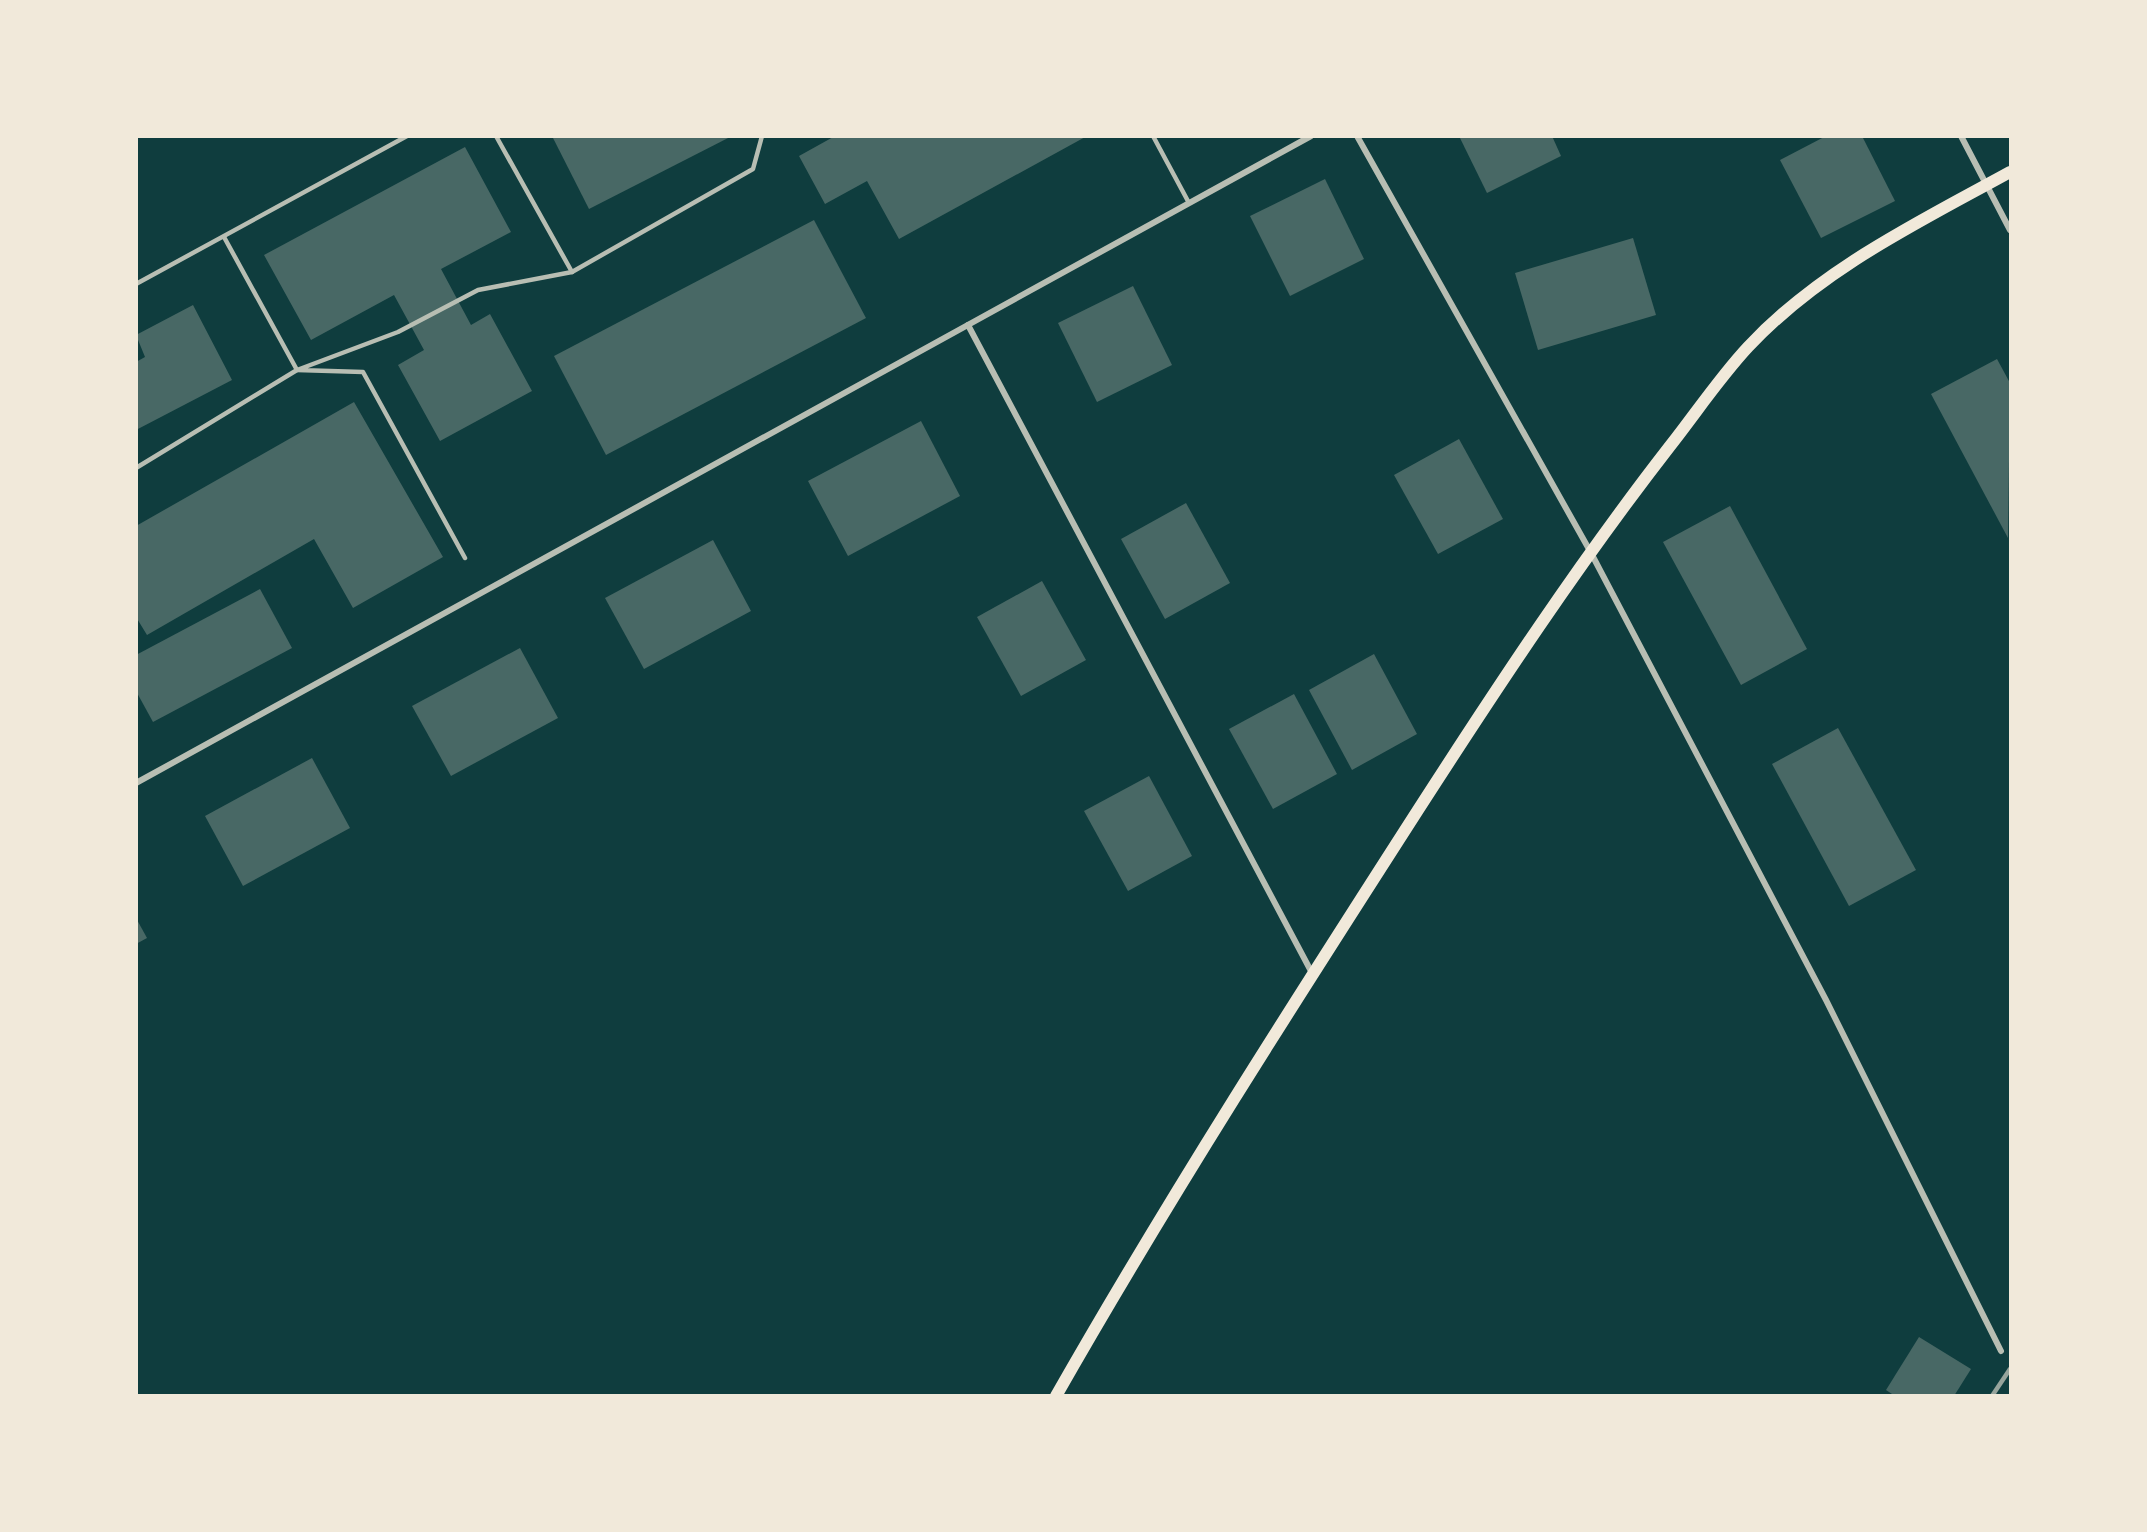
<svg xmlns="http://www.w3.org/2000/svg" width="2147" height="1532" viewBox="0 0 2147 1532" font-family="'Noto Serif',serif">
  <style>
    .building { fill: #486865 }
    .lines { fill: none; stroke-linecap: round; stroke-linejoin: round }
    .service { stroke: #b8beb3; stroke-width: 4.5 }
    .minor { stroke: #b8beb3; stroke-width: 6 }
    .secondary { stroke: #f1e9da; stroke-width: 12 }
    .rail { stroke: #97a49c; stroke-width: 4.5 }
  </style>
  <rect width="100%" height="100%" fill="#0f3d3e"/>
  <!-- building -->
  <g class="building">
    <path d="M552,136H732L589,209Z"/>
    <path d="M835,136H1087L899,239L867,181L825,204L799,156Z"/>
    <path d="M1459,136H1552L1561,156L1487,193Z"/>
    <path d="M1826,136H1862L1895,201L1821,238L1780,160Z"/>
    <path d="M465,147L511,232L441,269L471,325L490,314L532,391L440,441L398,365L424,350L394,295L311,340L264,255Z"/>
    <path d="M1325,179L1364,259L1290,296L1250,216Z"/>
    <path d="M814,220L866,318L606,455L554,356Z"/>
    <path d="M1633,238L1656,315L1538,350L1515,273Z"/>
    <path d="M1133,286L1172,365L1097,402L1058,323Z"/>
    <path d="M193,305L232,380L136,430V362L145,357L136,335Z"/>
    <path d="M1997,359L2010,383L2008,538L1931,394Z"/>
    <path d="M354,402L443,557L353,608L314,539L147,635L136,617V526Z"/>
    <path d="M921,421L960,496L848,556L808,481Z"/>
    <path d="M1459,439L1503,519L1438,554L1394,475Z"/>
    <path d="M1186,503L1230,583L1165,619L1121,539Z"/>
    <path d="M1730,506L1807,649L1741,685L1663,542Z"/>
    <path d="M713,540L751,611L644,669L605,598Z"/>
    <path d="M1042,581L1086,660L1021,696L977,617Z"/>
    <path d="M260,589L292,648L153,722L136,691V655Z"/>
    <path d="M520,648L558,718L451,776L412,706Z"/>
    <path d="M1374,654L1417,734L1352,770L1309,690Z"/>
    <path d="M1294,694L1337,774L1273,809L1229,729Z"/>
    <path d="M1838,728L1916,870L1849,906L1772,764Z"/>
    <path d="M312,758L350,828L243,886L205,816Z"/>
    <path d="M1149,776L1192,856L1128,891L1084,811Z"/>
    <path d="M136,918L147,938L136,944Z"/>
    <path d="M1919,1337L1971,1369L1954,1396H1895L1886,1390Z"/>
  </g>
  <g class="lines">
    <!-- service -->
    <g class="service">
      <path d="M496,136L572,272"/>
      <path d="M1153,136L1189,203"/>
      <path d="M136,284L407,136"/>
      <path d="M136,468L297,370L224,237"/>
      <path d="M465,558L363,372L297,370L398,332L478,290L572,272L753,169L762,136"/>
    </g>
    <!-- minor -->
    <g class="minor">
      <path d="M1357,136L1590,551L1826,1000L2001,1351"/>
      <path d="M1961,136L2010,230"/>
      <path d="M968,325L1312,973"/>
      <path d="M136,783L1311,136"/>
    </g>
    <!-- secondary -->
    <path class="secondary" d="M1056,1396C1170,1196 1294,1003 1418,810C1498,686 1579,563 1670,446C1696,413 1720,377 1748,347C1821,269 1919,222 2010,172"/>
    <!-- rail -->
    <path class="rail" d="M1992,1396L2010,1369"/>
  </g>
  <!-- border -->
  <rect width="2147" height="1532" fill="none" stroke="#f1e9da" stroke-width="276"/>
</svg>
